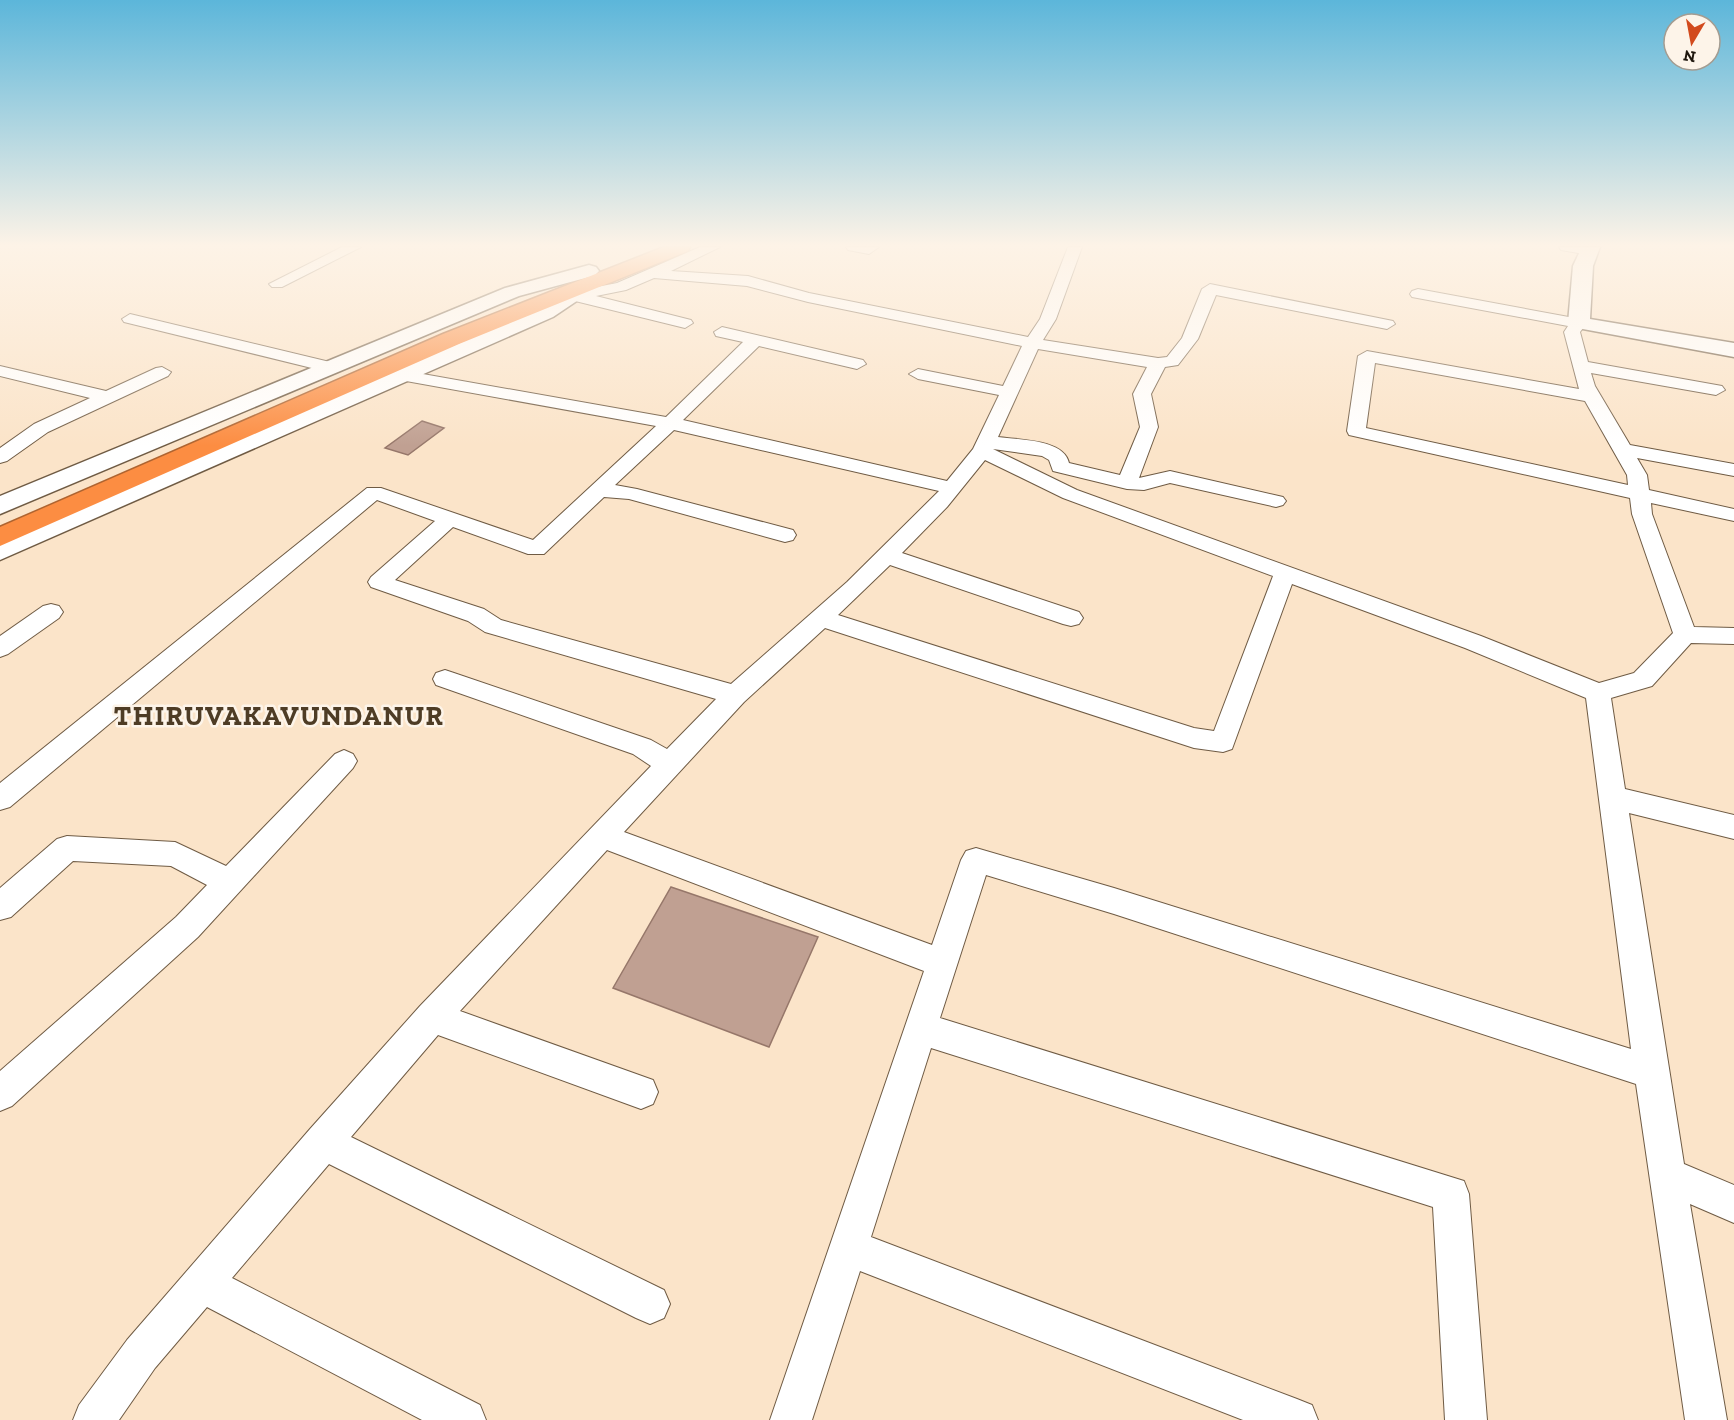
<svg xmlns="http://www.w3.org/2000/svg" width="1734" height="1420" viewBox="0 0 1734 1420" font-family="'Zilla Slab',serif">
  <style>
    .building { fill: #c0a092; stroke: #96776a; stroke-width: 1.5 }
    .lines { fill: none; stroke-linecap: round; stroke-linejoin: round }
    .street-casing { stroke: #6f5b44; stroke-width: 2 }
    .secondary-casing { stroke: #6f5b44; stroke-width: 3 }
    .highway-casing { stroke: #af6430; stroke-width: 3 }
    .street { fill: #fff; fill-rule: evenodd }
    .secondary { fill: #fff; fill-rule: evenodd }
    .highway { fill: #fc8d42; fill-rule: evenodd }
    .labels { text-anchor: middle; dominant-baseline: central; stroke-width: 5; stroke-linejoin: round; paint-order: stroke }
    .district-label { font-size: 27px; font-weight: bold; letter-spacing: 1.5px; fill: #4e3c25; stroke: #fdf4e9 }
  </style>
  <rect width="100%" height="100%" fill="#fbe4c9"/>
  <!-- building -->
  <g class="building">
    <path d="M422,421L444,428L408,455L385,448Z"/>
    <path d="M671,887L818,937L769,1047L613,988Z"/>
  </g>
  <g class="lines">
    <!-- street casing -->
    <g class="street-casing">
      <g id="street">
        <path d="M342,247H361L282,287H272L269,284Z"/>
        <path d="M700,247H720L671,271L748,276L809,293L1028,337L1040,319L1068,247H1082L1056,319L1043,340L1158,358L1167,357L1182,338L1202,289L1210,284L1393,321L1395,324L1387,329L1216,295L1198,339L1178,365L1165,367L1151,394L1158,427L1139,478L1170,471L1283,497L1286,501L1283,505L1276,507L1170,483L1144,490L1127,489L1053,471L1049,460L1042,456L993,449L1077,490L1481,636L1599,683L1634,673L1673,633L1632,514L1630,498L1349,435L1347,431L1358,356L1367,351L1579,389L1564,332L1568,326L1412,297L1410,294L1412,291L1418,289L1585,320L1587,323L1580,332L1588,362L1722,386L1725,390L1716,395L1591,373L1595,386L1630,445L1734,464V476L1637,458L1647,475L1649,490L1734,509V521L1651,503L1652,514L1694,627L1734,628V644L1691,643L1652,686L1611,698L1625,789L1734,815V839L1629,813L1684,1164L1734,1185V1223L1690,1204L1727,1420H1685L1636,1084L1114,914L986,875L940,1018L1464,1181L1469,1194L1487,1420H1445L1433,1207L931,1048L871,1237L1297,1399L1312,1405L1318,1420H1243L860,1271L812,1420H770L924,971L607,850L460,1011L653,1080L658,1092L653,1104L641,1109L438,1035L351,1137L664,1290L670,1304L664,1318L650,1324L636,1318L329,1164L232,1278L480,1405L486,1420H422L207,1307L155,1368L119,1420H73L79,1405L127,1340L310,1129L420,1006L651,766L633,754L436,685L433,679L436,673L445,670L454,673L651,740L667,749L716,699L485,632L468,621L371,587L368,582L371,577L435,521L377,500L10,807L0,810V783L367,488H381L533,540L656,426L406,381L397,376L400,372L406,371L666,417L743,342L716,336L714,332L722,327L863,360L866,364L857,369L759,346L683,420L947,481L973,449L999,395L918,379L909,374L918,369L1003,386L1022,346L808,302L747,286L654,278L626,290L596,296L691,320L693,323L685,328L567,299L565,296L567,293L617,283ZM1038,349L1147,367L1133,394L1140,427L1120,475L1069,463C1064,439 1018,440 998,437ZM1375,363L1585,401L1627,475L1628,485L1366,428ZM674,430L939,491L847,582L731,684L501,620L484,609L395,580L453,527L528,554H544L604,497L629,499L785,542L793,540L796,535L793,530L637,489L615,485ZM985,460L1063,498L1273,576L1214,731L1194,728L838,615L890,565L1063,624L1071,626L1079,624L1083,618L1079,612L902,553L947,507ZM1292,584L1465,648L1586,698L1631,1049L1114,888L976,848L966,851L961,860L932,945L624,832L744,702L825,628L1194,748L1223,752L1232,749Z"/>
        <path d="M846,247H879L869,254L848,250Z"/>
        <path d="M1559,247H1592L1597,251L1590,255L1561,250Z"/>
        <path d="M130,314L334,363L337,367L328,372L124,322L122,319Z"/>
        <path d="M0,366L106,391L156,368L162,367L171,372L168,376L48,432L7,461L0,463V448L34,424L90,398L0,376Z"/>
        <path d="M51,604L59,606L63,612L59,618L8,654L0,657V636L43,606Z"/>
        <path d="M344,750L353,754L357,761L353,768L198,937L12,1106L0,1111V1071L176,917L207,885L171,866L73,861L11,917L0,920V888L57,839L67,836L175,842L226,866L335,754Z"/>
      </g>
    </g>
    <!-- secondary casing -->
    <g class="secondary-casing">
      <g id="secondary">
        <path d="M1582,247H1600L1593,266L1590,319L1734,343V357L1572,327L1568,323L1573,266Z"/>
        <path d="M589,265L596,267L599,271L596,274L605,276L608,280L553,317L0,560V540L539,309L589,277L519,296L0,514V496L505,288Z"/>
      </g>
    </g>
    <!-- highway casing -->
    <g class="highway-casing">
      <path id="highway" d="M664,247H690L688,251L459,344L0,546V527L443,334Z"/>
    </g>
    <!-- street -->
    <use href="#street" class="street"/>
    <!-- secondary -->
    <use href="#secondary" class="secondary"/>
    <!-- highway -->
    <use href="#highway" class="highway"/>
  </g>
  <!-- sky -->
  <linearGradient id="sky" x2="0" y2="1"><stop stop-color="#5cb6da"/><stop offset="0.55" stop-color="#fdf3e7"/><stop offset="1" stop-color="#fdf3e7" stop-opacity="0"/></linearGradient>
  <rect width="1734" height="446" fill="url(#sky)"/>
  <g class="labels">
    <!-- district labels -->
    <g class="district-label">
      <text x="279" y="716">THIRUVAKAVUNDANUR</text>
    </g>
  </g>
  <!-- north arrow -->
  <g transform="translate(1692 42) rotate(190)"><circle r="28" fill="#fdf4e9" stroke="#a49c91" stroke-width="1.5"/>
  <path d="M0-4.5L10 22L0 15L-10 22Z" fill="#d24a1d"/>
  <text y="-9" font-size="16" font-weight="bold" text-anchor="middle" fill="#1f170e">N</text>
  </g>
</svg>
